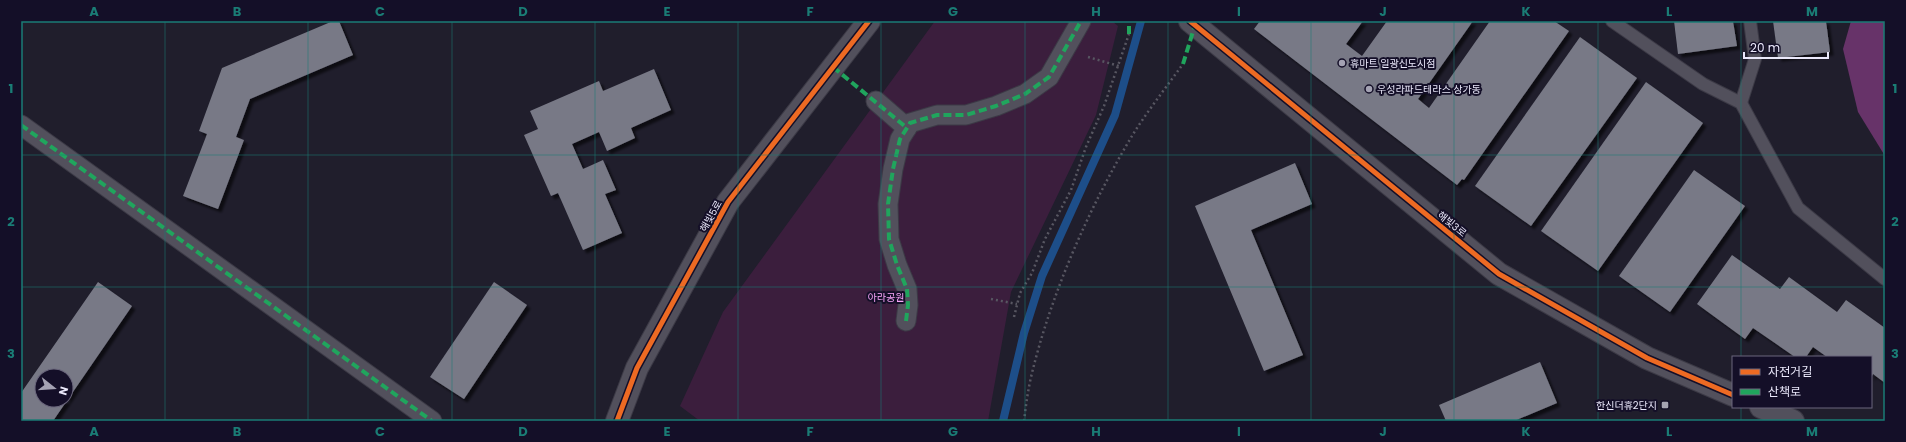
<svg xmlns="http://www.w3.org/2000/svg" width="1906" height="442" viewBox="0 0 1906 442" font-family="Poppins,'Noto Sans KR',sans-serif">
  <style>
    .green { fill: #3b1e3d }
    .forest { fill: #673369 }
    .lines { fill: none; stroke-linecap: round; stroke-linejoin: round }
    .stream { stroke: #1d4e89; stroke-width: 8 }
    .building { fill: #787986; fill-rule: evenodd; filter: url(#shadow) }
    .service-casing { stroke: #3c3a46; stroke-width: 14 }
    .pedestrian-casing { stroke: #3c3a46; stroke-width: 21 }
    .minor-casing { stroke: #3c3a46; stroke-width: 24 }
    .tertiary-casing { stroke: #3c3a46; stroke-width: 24 }
    .path { stroke: #585762; stroke-width: 2.5; stroke-dasharray: 2 3; stroke-linecap: butt }
    .service { stroke: #52505c; stroke-width: 12 }
    .pedestrian { stroke: #52505c; stroke-width: 19 }
    .minor { stroke: #52505c; stroke-width: 22 }
    .tertiary { stroke: #52505c; stroke-width: 22 }
    .quiet { stroke: #20a55d; stroke-width: 4; stroke-dasharray: 8 4; stroke-linecap: butt }
    .cycleway-casing { stroke: #140f28; stroke-width: 8 }
    .cycleway { stroke: #ed6a23; stroke-width: 5 }
    .grid { fill: none; stroke: #1a7c75; stroke-width: 1; stroke-opacity: 0.55 }
    .poi-dot { fill: #a4a2b3; stroke: #140f28; stroke-width: 1.5 }
    .labels { text-anchor: middle; dominant-baseline: central; stroke-width: 4; stroke-linejoin: round; paint-order: stroke }
    .poi-label { font-size: 10px; fill: #ebe9fb; stroke: #140f28; text-anchor: start }
    .street-label { font-size: 10px; fill: #ebe9fb; stroke: #140f28 }
    .park-label { font-size: 10px; fill: #fda7fc; stroke: #140f28 }
    .neatline { fill: none; stroke: #1a7c75; stroke-width: 1.5 }
    .grid-label { font-size: 13px; text-anchor: middle; font-weight: bold; fill: #1a7c75 }
  </style>
  <defs>
    <filter id="shadow"><feDropShadow dx="3.5" dy="3.5" stdDeviation="1" flood-color="#0009"/></filter>
  </defs>
  <rect width="100%" height="100%" fill="#201e2c"/>
  <!-- green -->
  <path class="green" d="M935,21H1112L1118,26L1096,115L1011,292L988,421H700L680,406L723,312Z"/>
  <!-- forest -->
  <path class="forest" d="M1851,21H1885V156L1858,112L1843,49Z"/>
  <g class="lines">
    <!-- stream -->
    <path class="stream" d="M1003,421L1024,333L1042,276L1115,115L1141,21"/>
  </g>
  <!-- building -->
  <g class="building">
    <path d="M333,21H339L353,55L250,99L236,137L244,140L218,209L183,196L207,134L199,131L222,68Z"/>
    <path d="M1260,21H1363L1346,44L1362,56L1387,21H1473L1418,99L1429,108L1490,21H1554L1569,31L1464,180L1462,179L1457,185L1254,29Z"/>
    <path d="M1674,21H1733L1737,46L1678,54Z"/>
    <path d="M1773,21H1826L1830,52L1778,58Z"/>
    <path d="M1580,37L1637,78L1531,226L1475,186Z"/>
    <path d="M654,69L671,110L631,128L635,138L607,151L599,132L572,144L583,169L603,160L616,190L605,194L622,233L583,250L558,193L551,196L524,135L538,129L530,111L599,81L603,91Z"/>
    <path d="M1646,82L1703,123L1598,271L1541,231Z"/>
    <path d="M1295,163L1312,204L1251,230L1303,355L1264,371L1195,206Z"/>
    <path d="M1694,170L1745,206L1670,312L1619,276Z"/>
    <path d="M1732,255L1780,289L1789,277L1837,312L1846,300L1885,328V383L1873,374L1871,378V357H1827L1813,347L1806,357H1795L1753,328L1745,339L1697,304Z"/>
    <path d="M98,282L132,306L53,421H21V393ZM42,376H66V400H42Z"/>
    <path d="M494,282L527,305L464,399L430,377Z"/>
    <path d="M1540,362L1557,403L1514,421H1446L1439,405Z"/>
  </g>
  <g class="lines">
    <!-- service casing -->
    <g class="service-casing">
      <g id="service">
        <path d="M1612,21L1703,84L1741,103L1798,208L1885,279"/>
        <path d="M1741,103L1755,59L1750,21"/>
      </g>
    </g>
    <!-- pedestrian casing -->
    <g class="pedestrian-casing">
      <g id="pedestrian">
        <path d="M876,101L907,128"/>
        <path d="M21,125L432,421"/>
        <path d="M906,321L908,305L907,289L897,265L889,239L888,204L893,169L900,139L910,123L937,115H966L996,106L1025,94L1049,77L1081,21"/>
      </g>
    </g>
    <!-- minor casing -->
    <g class="minor-casing">
      <path id="minor" d="M617,421L637,368L728,202L869,21"/>
    </g>
    <!-- tertiary casing -->
    <g class="tertiary-casing">
      <g id="tertiary">
        <path d="M1190,21L1499,274L1647,358L1733,395"/>
        <path d="M1761,407L1793,421"/>
      </g>
    </g>
    <!-- path -->
    <g class="path">
      <path d="M1088,57L1119,66"/>
      <path d="M991,299L1017,304"/>
      <path d="M1014,317L1020,293L1032,273L1045,239L1071,190L1086,147L1104,106L1129,34"/>
      <path d="M1024,421C1026,405 1028,389 1032,373C1052,291 1091,203 1135,131C1150,108 1167,86 1183,64"/>
    </g>
    <!-- service -->
    <use href="#service" class="service"/>
    <!-- pedestrian -->
    <use href="#pedestrian" class="pedestrian"/>
    <!-- minor -->
    <use href="#minor" class="minor"/>
    <!-- tertiary -->
    <use href="#tertiary" class="tertiary"/>
    <!-- quiet -->
    <g class="quiet">
      <path d="M1129,34V21"/>
      <path d="M1183,64L1195,25"/>
      <path d="M833,67L907,128"/>
      <path d="M21,125L432,421"/>
      <path d="M906,321L908,305L907,289L897,265L889,239L888,204L893,169L900,139L910,123L937,115H966L996,106L1025,94L1049,77L1081,21"/>
    </g>
    <!-- cycleway casing -->
    <g class="cycleway-casing">
      <g id="cycleway">
        <path d="M1190,21L1499,274L1647,358L1733,395"/>
        <path d="M617,421L637,368L728,202L869,21"/>
      </g>
    </g>
    <!-- cycleway -->
    <use href="#cycleway" class="cycleway"/>
  </g>
  <!-- grid -->
  <path class="grid" d="M165,21V421M308,21V421M452,21V421M595,21V421M738,21V421M881,21V421M1025,21V421M1168,21V421M1311,21V421M1454,21V421M1598,21V421M1741,21V357M21,155H1885M21,287H1885M1741,407V421"/>
  <!-- markers -->
  <g class="poi-dot">
    <circle cx="1342" cy="63" r="4"/>
    <circle cx="1369" cy="89" r="4"/>
    <rect x="1661" y="401" width="8" height="8" rx="2"/>
  </g>
  <g class="labels">
    <!-- poi labels -->
    <g class="poi-label">
      <text x="1350" y="63">휴마트 일광신도시점</text>
      <text x="1377" y="89">우성라파드테라스 상가동</text>
      <text x="1657" y="405" text-anchor="end">한신더휴2단지</text>
    </g>
    <!-- street labels -->
    <g class="street-label">
      <text transform="translate(711 216) rotate(-61)">해빛5로</text>
      <text transform="translate(1452 224) rotate(39)">해빛3로</text>
    </g>
    <!-- park labels -->
    <g class="park-label">
      <text x="886" y="297">아라공원</text>
    </g>
  </g>
  <!-- border -->
  <rect width="1906" height="442" fill="none" stroke="#140f28" stroke-width="44"/>
  <!-- legend -->
  <rect x="1732" y="356" width="140" height="52" fill="#140f28" stroke="#6a667c"/>
  <rect x="1740" y="369" width="20" height="6" fill="#ed6a23" stroke="#6a667c"/>
  <text x="1768" y="376" font-size="12" fill="#ebe9fb">자전거길</text>
  <rect x="1740" y="389" width="20" height="6" fill="#20a55d" stroke="#6a667c"/>
  <text x="1768" y="396" font-size="12" fill="#ebe9fb">산책로</text>
  <!-- north arrow -->
  <g transform="translate(54 388) rotate(107)"><circle r="19" fill="#140f28" stroke="#6a667c"/>
  <path d="M0-3L7 15L0 10L-7 15Z" fill="#a4a2b3"/>
  <text y="-6" font-size="11" font-weight="bold" text-anchor="middle" fill="#ebe9fb">N</text>
  </g>
  <!-- scale -->
  <path d="M1744 52v6h84v-6" fill="none" stroke="#ebe9fb" stroke-width="2"/>
  <text x="1750" y="52" font-size="12" fill="#ebe9fb" stroke="#140f28" stroke-width="3" paint-order="stroke">20 m</text>
  <rect x="22" y="22" width="1862" height="398" class="neatline"/>
  <g class="grid-label">
    <text x="94" y="16">A</text>
    <text x="237" y="16">B</text>
    <text x="380" y="16">C</text>
    <text x="523" y="16">D</text>
    <text x="667" y="16">E</text>
    <text x="810" y="16">F</text>
    <text x="953" y="16">G</text>
    <text x="1096" y="16">H</text>
    <text x="1239" y="16">I</text>
    <text x="1383" y="16">J</text>
    <text x="1526" y="16">K</text>
    <text x="1669" y="16">L</text>
    <text x="1812" y="16">M</text>
    <text x="11" y="93">1</text>
    <text x="1895" y="93">1</text>
    <text x="11" y="226">2</text>
    <text x="1895" y="226">2</text>
    <text x="11" y="358">3</text>
    <text x="1895" y="358">3</text>
    <text x="94" y="436">A</text>
    <text x="237" y="436">B</text>
    <text x="380" y="436">C</text>
    <text x="523" y="436">D</text>
    <text x="667" y="436">E</text>
    <text x="810" y="436">F</text>
    <text x="953" y="436">G</text>
    <text x="1096" y="436">H</text>
    <text x="1239" y="436">I</text>
    <text x="1383" y="436">J</text>
    <text x="1526" y="436">K</text>
    <text x="1669" y="436">L</text>
    <text x="1812" y="436">M</text>
  </g>
</svg>
